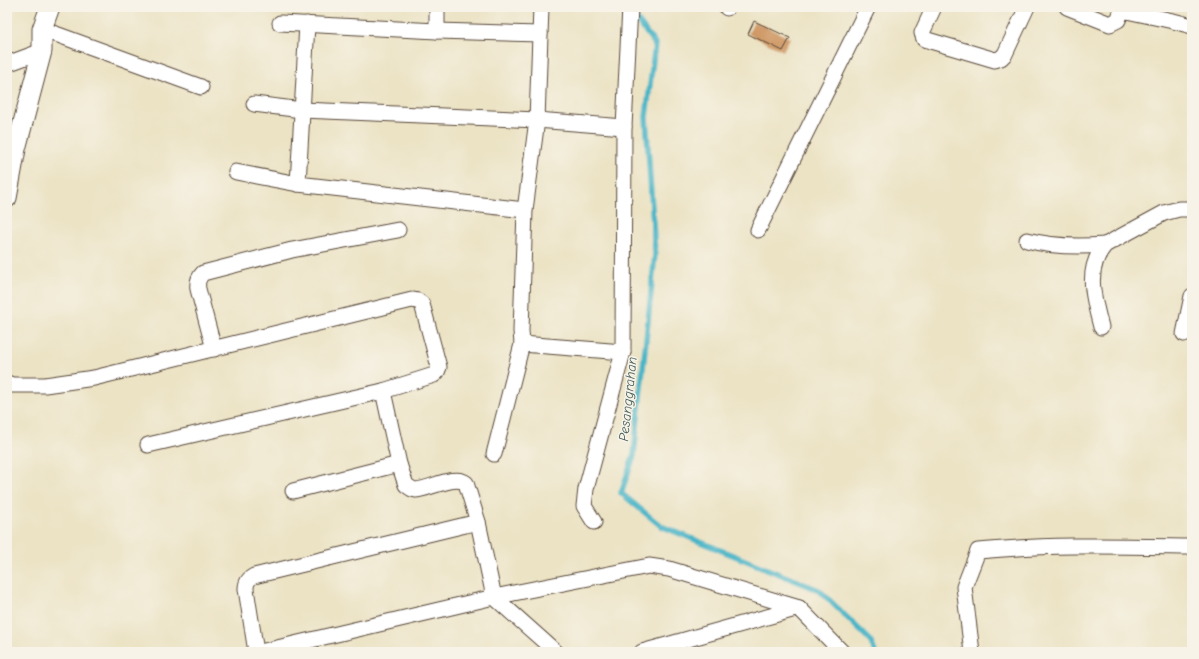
<svg xmlns="http://www.w3.org/2000/svg" width="1199" height="659" viewBox="0 0 1199 659" font-family="'Comic Neue',sans-serif">
  <style>
    .lines { fill: none; stroke-linecap: round; stroke-linejoin: round }
    .stream { stroke: #4ab5c7; stroke-width: 5.5 }
    .building { fill: #cf9865 }
    .minor-casing { stroke: #564637; stroke-width: 17 }
    .tertiary-casing { stroke: #564637; stroke-width: 21 }
    .minor { stroke: #fff; stroke-width: 15 }
    .tertiary { stroke: #fff; stroke-width: 19 }
    .labels { text-anchor: middle; dominant-baseline: central; stroke-width: 3; stroke-linejoin: round; paint-order: stroke }
    .water-label { font-size: 14px; font-style: italic; fill: #405b59; stroke: #f7f3e8 }
  </style>
  <rect width="100%" height="100%" fill="#f7f3e8"/>
  <filter id="ink" filterUnits="userSpaceOnUse"><feTurbulence type="fractalNoise" baseFrequency=".025" numOctaves="2"/><feDisplacementMap in="SourceGraphic" scale="8" xChannelSelector="R" yChannelSelector="G"/><feConvolveMatrix kernelMatrix="1 2 1 2 8 2 1 2 1" color-interpolation-filters="sRGB"/></filter>
  <filter id="wash" filterUnits="userSpaceOnUse"><feTurbulence type="fractalNoise" baseFrequency=".012" numOctaves="4" result="noise"/><feDisplacementMap in="SourceGraphic" scale="16" xChannelSelector="R" yChannelSelector="G"/><feGaussianBlur stdDeviation="0.9" result="paint"/><feColorMatrix in="noise" values="0 0 0 0 0 0 0 0 0 0 0 0 0 0 0 0 0 1.4 0 .05"/><feComposite in="paint" operator="in"/></filter>
  <g filter="url(#wash)">
    <rect width="100%" height="100%" fill="#ece3c5"/>
    <g class="lines">
      <!-- stream -->
      <path class="stream" d="M634,14V16L655,44L646,117L655,254L634,455L621,493L661,526L819,590L870,640L875,652"/>
    </g>
    <g id="blocks">
      <!-- building -->
      <path class="building" d="M754,21L790,38L783,51L748,34Z"/>
    </g>
  </g>
  <g filter="url(#ink)">
    <use href="#blocks" fill-opacity="0" stroke="#564637" stroke-width="1"/>
    <g class="lines">
      <!-- minor casing -->
      <g class="minor-casing">
        <g id="minor">
          <path d="M437,7V31"/>
          <path d="M934,7L922,33L924,39L995,60L1001,58L1005,54L1027,7"/>
          <path d="M1067,7L1110,24L1118,20L1122,10L1173,21L1192,26"/>
          <path d="M727,8V7"/>
          <path d="M280,23L437,31L540,34"/>
          <path d="M42,29L201,87"/>
          <path d="M7,64L42,51"/>
          <path d="M254,104L302,110L537,120L624,127"/>
          <path d="M236,172L298,184L525,210"/>
          <path d="M298,184L307,24"/>
          <path d="M758,230L868,7"/>
          <path d="M1027,240C1052,247 1078,247 1105,245"/>
          <path d="M1101,327C1094,299 1084,270 1105,245L1164,213L1179,209H1192"/>
          <path d="M1184,334L1192,296"/>
          <path d="M522,344L623,352"/>
          <path d="M214,349L198,289C197,282 198,278 203,273L292,250L398,230"/>
          <path d="M7,383L12,385H45L94,378L412,300L418,301L422,304L439,367L437,372L434,375L383,391L148,445"/>
          <path d="M383,391L399,464L406,485L412,489L416,490C430,489 455,474 466,483L478,522L494,597L556,652"/>
          <path d="M494,454L522,344L521,331L525,210L537,120L541,7"/>
          <path d="M293,491L399,464"/>
          <path d="M594,522L584,506L586,489L623,352L624,127L630,7"/>
          <path d="M256,652L246,589C246,582 248,579 254,576L478,522"/>
          <path d="M260,652L494,597L649,566L669,569L799,608L842,652"/>
          <path d="M642,652L799,608"/>
          <path d="M972,652L964,587L978,551C1049,544 1120,546 1192,547"/>
        </g>
      </g>
      <!-- tertiary casing -->
      <g class="tertiary-casing">
        <path id="tertiary" d="M7,198L16,149L42,51V29L50,7"/>
      </g>
      <!-- minor -->
      <use href="#minor" class="minor"/>
      <!-- tertiary -->
      <use href="#tertiary" class="tertiary"/>
    </g>
  </g>
  <g class="labels">
    <!-- water labels -->
    <g class="water-label">
      <text transform="translate(628 399) rotate(-84)">Pesanggrahan</text>
    </g>
  </g>
  <!-- margin -->
  <rect width="1199" height="659" fill="none" stroke="#f7f3e8" stroke-width="24"/>
</svg>
